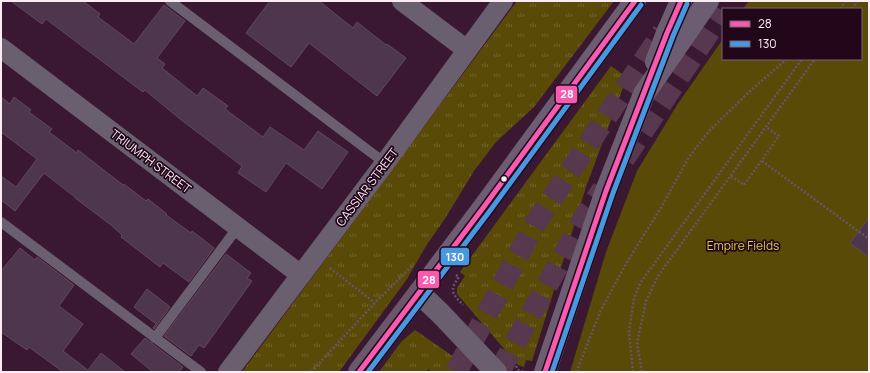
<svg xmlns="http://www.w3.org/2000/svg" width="870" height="373" viewBox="0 0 870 373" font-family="Manrope,sans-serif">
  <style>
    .grass { fill: url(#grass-tufts) }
    .park { fill: #594b07 }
    .building { fill: #4e364d; stroke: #61485e }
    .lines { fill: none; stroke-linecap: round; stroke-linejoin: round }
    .motorway-tunnel { stroke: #58384f; stroke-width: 22; stroke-dasharray: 22 11; stroke-linecap: butt }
    .path { stroke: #665567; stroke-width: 2.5; stroke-dasharray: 2 2; stroke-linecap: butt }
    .service { stroke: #695f6f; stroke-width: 10 }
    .minor { stroke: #695f6f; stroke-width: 20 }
    .tertiary { stroke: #695f6f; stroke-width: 22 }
    .primary { stroke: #6d5d73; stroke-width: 22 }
    .motorway { stroke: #6a576a; stroke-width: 22 }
    .bus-1-casing { stroke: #22071a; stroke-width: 8 }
    .bus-2-casing { stroke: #22071a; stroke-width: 8 }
    .bus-1 { stroke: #f75aaf; stroke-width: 5 }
    .bus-2 { stroke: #4699e1; stroke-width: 5 }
    .bus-dot { fill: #fbebf5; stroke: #22071a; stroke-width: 1.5 }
    .labels { text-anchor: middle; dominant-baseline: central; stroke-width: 3.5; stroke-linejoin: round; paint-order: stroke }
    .street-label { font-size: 12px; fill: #fbebf5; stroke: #22071a }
    .park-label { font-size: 12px; fill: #dcca4a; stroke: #22071a }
    .line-badge { stroke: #22071a; stroke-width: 1.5 }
    .badge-label { font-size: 11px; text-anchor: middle; font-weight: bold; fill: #fff }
  </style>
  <defs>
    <pattern id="grass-tufts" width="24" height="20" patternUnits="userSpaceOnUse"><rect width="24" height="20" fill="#594b07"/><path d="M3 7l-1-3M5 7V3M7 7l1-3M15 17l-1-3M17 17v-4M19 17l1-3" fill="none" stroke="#72652c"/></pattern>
  </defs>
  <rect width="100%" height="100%" fill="#3b1832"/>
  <!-- grass -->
  <g class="grass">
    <path d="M517,1H614L534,107L496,142L474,171L446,217L426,246L407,279L339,372H242Z"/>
    <path d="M611,66L627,77L586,187L532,361L526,360L524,367L518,365L457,294V288L465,276L460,272Z"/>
    <path d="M415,330L454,357L468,372H432L428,369L427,372H379L401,342Z"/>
  </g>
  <!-- park -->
  <path class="park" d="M749,1H869V372H570L606,252L637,171L677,105L723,39V59H861V9H743Z"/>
  <!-- building -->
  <g class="building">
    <path d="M11,1H83L100,14L98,17L134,44L164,5L185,21L157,58L165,64L162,68L197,96L203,88L228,106L225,109L263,137L270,127L304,150L318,131L348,152L322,189L286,163L266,192L238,173L242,166L180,119L145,90L143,92L46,19L42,24Z"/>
    <path d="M270,1H319L353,28L357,22L386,45L387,44L406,58L377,96L309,43L291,67L246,33Z"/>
    <path d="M1,97L10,104L14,97L31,110L29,112L52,129L49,132L77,153L78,150L123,185L124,184L146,201L148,199L167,214L166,215L191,233L192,231L214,248L189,282L163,263L160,267L121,237L122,235L111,225L75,198V197L44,173L15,211L1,200V176L16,187L37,159L1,132Z"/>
    <path d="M869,218V257L850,243Z"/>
    <path d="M20,248L35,260L37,257L74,285L59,306L83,324L63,351L88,370L101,353L125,372H63L29,347L27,350L1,332V271Z"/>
    <path d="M226,254L251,273L247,278L252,281L204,348L199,345L191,356L164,336Z"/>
    <path d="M147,289L170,307L154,329L153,328L156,324L134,307Z"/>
    <path d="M145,338L183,367L179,372H153L131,354Z"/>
  </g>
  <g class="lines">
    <!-- motorway-tunnel -->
    <g class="motorway-tunnel">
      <path d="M624,159L723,11"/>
      <path d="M456,372L535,224L663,32"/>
      <path d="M499,372L587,213L603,189"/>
    </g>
    <!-- path -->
    <g class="path">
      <path d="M840,9L846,1"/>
      <path d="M852,9L858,1"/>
      <path d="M762,161L869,239"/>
      <path d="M731,176L744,185L779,136L766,127"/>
      <path d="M330,268L375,303"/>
      <path d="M456,275L459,277C449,291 452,293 463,305"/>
      <path d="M516,366L518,370L524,372"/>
      <path d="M311,372L375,303L413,265"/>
      <path d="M578,372V368L589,340L601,310L627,262L662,206L689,157L709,131L751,90L787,59"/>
      <path d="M633,372L629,332L634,298L641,282L802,59"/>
      <path d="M642,372L637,343L646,301L658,276L815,59"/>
    </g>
    <!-- service -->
    <g class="service">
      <path d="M170,1L385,163"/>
      <path d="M1,222L201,372"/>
      <path d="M155,338L238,227"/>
    </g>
    <!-- minor -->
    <g class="minor">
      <path d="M402,1L467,50"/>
      <path d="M1,48L301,275"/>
      <path d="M228,372L385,163L503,1"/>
    </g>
    <!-- tertiary -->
    <path class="tertiary" d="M419,293L441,314L496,372"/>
    <!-- primary -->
    <g class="primary">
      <path d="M656,62L667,33L681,1"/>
      <path d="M419,293L483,208L635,1"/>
      <path d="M545,372L606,191L644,94L708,1"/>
    </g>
    <!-- motorway -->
    <path class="motorway" d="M359,372L419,293"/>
    <!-- bus-1 casing -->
    <g class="bus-1-casing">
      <g id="bus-1">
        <path d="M359,372L483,208L635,1"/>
        <path d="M545,372L606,191L667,33L681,1"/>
      </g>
    </g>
    <!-- bus-2 casing -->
    <g class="bus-2-casing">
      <g id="bus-2">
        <path d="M368,372L489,212L641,5"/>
        <path d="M552,372L613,193L673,36L687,4"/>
      </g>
    </g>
    <!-- bus-1 -->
    <use href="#bus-1" class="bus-1"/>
    <!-- bus-2 -->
    <use href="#bus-2" class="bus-2"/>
  </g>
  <!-- markers -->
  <circle class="bus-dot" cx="504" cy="179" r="3.5"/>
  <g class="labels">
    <!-- street labels -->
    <g class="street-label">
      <text transform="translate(151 161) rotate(37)">TRIUMPH STREET</text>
      <text transform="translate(367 187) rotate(-53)">CASSIAR STREET</text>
    </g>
    <!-- park labels -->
    <g class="park-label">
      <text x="743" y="245">Empire Fields</text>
    </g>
  </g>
  <g class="line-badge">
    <rect x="555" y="85" width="23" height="19" rx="4" fill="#f75aaf"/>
    <rect x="440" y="247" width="30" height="19" rx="4" fill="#4699e1"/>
    <rect x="417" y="270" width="23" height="19" rx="4" fill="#f75aaf"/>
  </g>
  <g class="badge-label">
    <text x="567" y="98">28</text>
    <text x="455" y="261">130</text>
    <text x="429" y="284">28</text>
  </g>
  <!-- border -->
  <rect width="870" height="373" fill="none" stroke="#fbebf5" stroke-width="4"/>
  <!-- legend -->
  <rect x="722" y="8" width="140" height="52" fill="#22071a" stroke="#796272"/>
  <rect x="730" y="21" width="20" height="6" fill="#f75aaf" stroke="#796272"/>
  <text x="758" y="28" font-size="12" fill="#fbebf5">28</text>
  <rect x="730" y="41" width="20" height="6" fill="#4699e1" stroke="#796272"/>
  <text x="758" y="48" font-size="12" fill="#fbebf5">130</text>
</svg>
